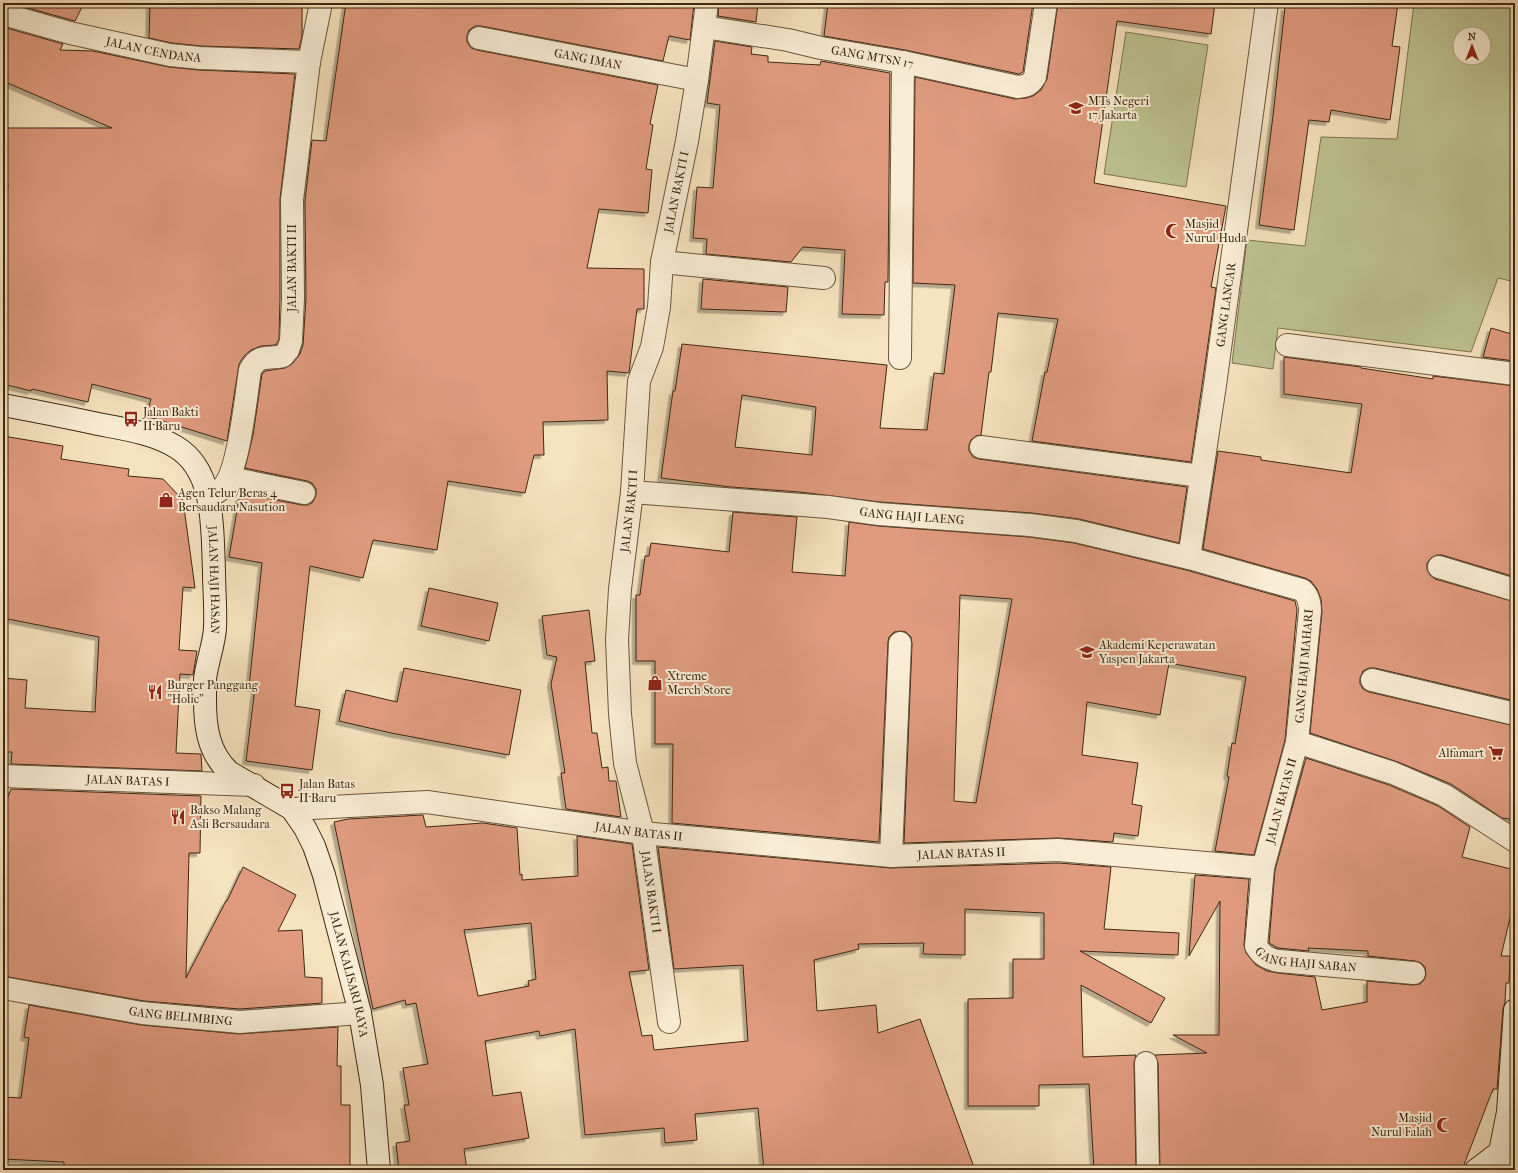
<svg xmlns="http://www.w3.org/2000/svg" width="1518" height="1173" viewBox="0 0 1518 1173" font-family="'IM FELL French Canon',serif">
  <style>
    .green { fill: #bdc391; stroke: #7e7552; fill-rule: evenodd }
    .building { fill: #e09b7f; stroke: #3e2712; fill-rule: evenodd; filter: url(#shadow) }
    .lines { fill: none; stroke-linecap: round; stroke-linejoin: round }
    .street-casing { stroke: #6c563d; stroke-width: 24 }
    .secondary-casing { stroke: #3e2712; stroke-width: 24 }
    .street { stroke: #f9edd5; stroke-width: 22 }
    .secondary { stroke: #f9edd5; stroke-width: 22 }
    .labels { text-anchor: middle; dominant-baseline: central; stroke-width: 4; stroke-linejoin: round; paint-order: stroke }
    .street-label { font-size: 12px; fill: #3e2712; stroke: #f9edd5 }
    .poi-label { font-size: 12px; fill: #3e2712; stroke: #f9edd5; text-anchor: start }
  </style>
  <defs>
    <filter id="shadow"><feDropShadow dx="-3.5" dy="3.5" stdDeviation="0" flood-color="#0004"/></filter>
  </defs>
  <rect width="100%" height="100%" fill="#f6e3bf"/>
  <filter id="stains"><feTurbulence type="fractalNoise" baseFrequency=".005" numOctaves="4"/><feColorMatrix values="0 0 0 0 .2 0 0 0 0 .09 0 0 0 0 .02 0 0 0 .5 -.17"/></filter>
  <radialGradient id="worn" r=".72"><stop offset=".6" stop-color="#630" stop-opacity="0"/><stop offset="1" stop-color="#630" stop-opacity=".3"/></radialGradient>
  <!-- green -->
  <g class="green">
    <path d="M1414,3H1515V282L1498,278L1471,352L1278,328L1273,369L1232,363L1247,240L1305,246L1321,137L1397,139ZM1460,34H1484V58H1460Z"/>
    <path d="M1126,32L1208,45L1186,187L1104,174Z"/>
  </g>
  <!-- building -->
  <g class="building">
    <path d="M10,3H84L75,21Z"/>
    <path d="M150,3H302V36L299,49L201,46L172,43L149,38Z"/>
    <path d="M346,3H694L690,40L669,36L663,61L481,26H475L469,30L467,36V42L471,48L477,50L658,85L650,124L653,125L646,169L652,170L648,213L599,209L587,268L644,269V309H637L629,373L607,371L608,420L543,422L544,455H534L525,493L448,481L437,550L373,540L363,578L310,566L295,706L320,710L312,770L246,761L255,688L249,687L262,563L229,557L240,493L302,505H308L313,502L316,495V489L312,483L307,481L245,468L253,435L262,374L265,371L285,368L292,364L300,354L303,345L306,298L305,201L312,140L326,141Z"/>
    <path d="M719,3H758L756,22L718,16Z"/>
    <path d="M828,3H1033L1023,72L1019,74L905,50L824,36Z"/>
    <path d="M1058,3H1215L1211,34L1117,21L1094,183L1226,206L1211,287L1216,288L1191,462L1032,441L1045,372H1047L1058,319L998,313L991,372H989L981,435L976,436L971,440L969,445V451L973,457L979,459L1187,487L1179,543L1079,519L1032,513L880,502L800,492L731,487L661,478L673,391H675L682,344L887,365L880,428L927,430L934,373L944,374L955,285L913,283L915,77L1015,99L1026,98L1033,96L1041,90L1047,79ZM742,395L816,407L812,455L735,447Z"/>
    <path d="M1291,3H1398L1392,46L1400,47L1390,120L1331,110L1329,122L1309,120L1294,230L1259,225L1273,116L1285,7L1290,8Z"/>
    <path d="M3,27L63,44L60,50L93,51L169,67L199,70L295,74L280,199V298L279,339L276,345L261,346L251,350L244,356L239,364L227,441L146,416L151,399L92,384L88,402L32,389L31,391L3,384V257L8,184H3V128H112L3,81Z"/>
    <path d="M715,41L752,47L751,54L768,56V62L820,65L821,61L890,73L888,282H885L884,315L842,314L845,250L803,247L791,262L706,254L707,239L693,238L697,187L713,188L720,105L707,103Z"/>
    <path d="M703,279L788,287L786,312L701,309Z"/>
    <path d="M1491,328L1515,335V361L1483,357Z"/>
    <path d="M1284,357L1361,367V368L1433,379V376L1515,386V577L1442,555H1437L1431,558L1427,563V569L1430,575L1435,579L1515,602V701L1375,668H1369L1363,671L1360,678V684L1363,689L1369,692L1515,726V820L1502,818L1451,784L1398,762L1310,733L1322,612L1321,599L1317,589L1311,581L1305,578L1203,549L1218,451L1261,457V460L1351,473L1362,404L1284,394Z"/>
    <path d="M3,436L63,446L61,459L129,469L128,476L163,479L183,500L195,588L183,587L179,650L197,651L193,675L180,674L176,753L201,754L202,771L11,764L12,752H3V678L27,680L25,708L95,712L99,637L3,618Z"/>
    <path d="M733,512L797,517L792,572L845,576L849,522L878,526L1029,537L1074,543L1186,570L1295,601L1297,610L1285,740L1254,855L1215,851L1229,777L1227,776L1232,743L1235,744L1246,677L1169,663L1160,715L1087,702L1082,755L1138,763L1132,804L1142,806L1138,836L1114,833L1113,842L1058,838L904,843L912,644L911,637L906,632L901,631L894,632L889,637L888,642L879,842L672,823L673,744H655V661H636V595H640L645,556H649L651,543L729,552ZM960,595L1012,599L976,803L954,801Z"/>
    <path d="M429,588L498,603L489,641L421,626Z"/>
    <path d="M589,610L595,661L585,662L592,733H597L602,768L608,767L609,781H616L621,817L566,809L561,773H565L551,684L557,657L547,655L542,616Z"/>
    <path d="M404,668L521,690L509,755L391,733L339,721L346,690L397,702Z"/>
    <path d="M1306,758L1389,785L1438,806L1470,827L1462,857L1515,870V897L1501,956H1510L1509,983H1506L1505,1002L1503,1009L1497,1089H1493L1462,1170H1160L1158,1063L1155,1055L1207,1053L1173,1035H1219L1220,901L1189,956L1195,875L1249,879L1244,945L1246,953L1256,965L1267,971L1278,973L1315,977L1322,1010L1367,1002V981L1413,985L1420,984L1424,980L1426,974L1425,967L1421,963L1415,961L1368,956V951L1308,948L1309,951L1278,948L1269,943L1275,870Z"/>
    <path d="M11,789L201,796L200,853H189L186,978L226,901H227L243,867L296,895L278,931L302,930L305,977L322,978V1003L240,1009L144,1001L3,976V810Z"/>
    <path d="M423,815L426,827L483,823L517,828L520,875L522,874V880L578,876L577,836L632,844L649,970L629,972L642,1036L652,1035L654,1050L748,1041L743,965L674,969L658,847L890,868L1058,863L1111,867L1104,929L1179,933L1178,955L1080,951L1165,998L1151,1023L1081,985L1083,1057L1136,1055L1134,1063L1136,1170H1094L1089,1084L1039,1085V1106H968V999L1013,998V959H1044V913L965,909V955L923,954L924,943L858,944L859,949L814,960L817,1011L876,1005L878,1033L920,1019L975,1170H764L758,1108L695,1114L697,1140L665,1143L664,1128L585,1135L575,1029L540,1036L539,1031L485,1041L493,1096L521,1092L529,1138L464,1149L467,1170H399L396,1143L410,1141L404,1105H409L403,1068L428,1064L416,1003L406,1005L405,1000L373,1009L334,822L348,819ZM531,923L536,979L528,981L529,986L478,996L464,930Z"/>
    <path d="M29,1005L141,1025L239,1034L338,1027L337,1066H341V1105H350V1170L64,1169V1162L3,1159V1097L21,1098L29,1038L24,1037Z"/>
  </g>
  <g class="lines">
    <!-- street casing -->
    <g class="street-casing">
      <g id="street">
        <path id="s1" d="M3,14L70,33L170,55L200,58L309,62"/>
        <path id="s2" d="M704,27L788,40L821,48L903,62L1018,87C1027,86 1030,85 1035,77L1046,3"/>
        <path id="s3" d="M479,38L697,80"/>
        <path d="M662,262L824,278"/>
        <path d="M1287,345L1515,374"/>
        <path d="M900,358L903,62"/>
        <path d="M981,447L1201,476"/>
        <path d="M230,478L304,493"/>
        <path id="s4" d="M632,492L828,507L879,514L1030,525L1076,531L1189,558L1302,590C1309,596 1310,603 1310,611L1297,742"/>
        <path d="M209,496C213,494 219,492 222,488C239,473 246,395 250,370C259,353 268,360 283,356L288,350L291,341L293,298L292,200L309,62L321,3"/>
        <path id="s5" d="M1189,558L1215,385L1267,3"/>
        <path d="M1439,567L1515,590"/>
        <path d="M1372,680L1515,714"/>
        <path id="s6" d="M3,776L254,785"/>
        <path id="s7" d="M292,809L427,802L643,833L891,856L1058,850L1263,868L1297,742L1393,773L1444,795L1515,841"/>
        <path d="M891,856L900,643"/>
        <path id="s8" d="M1263,868L1256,946C1262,956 1268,959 1279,961L1414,973"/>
        <path id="s9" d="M3,988L142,1013L240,1022L360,1013"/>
        <path id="s10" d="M669,1022L643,833L625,763L620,714L617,640L620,589L632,492L639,381L652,347L659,307L662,262L687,141L697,80L707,3"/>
        <path d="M1146,1063L1148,1170"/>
        <path d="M1500,1152L1515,1154"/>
        <path d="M1492,1158L1504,1170"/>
      </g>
    </g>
    <!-- secondary casing -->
    <g class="secondary-casing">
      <g id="secondary">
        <path id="s11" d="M3,405C35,411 66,417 98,424C124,429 153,433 176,447C216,471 212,530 214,571C214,590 216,610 215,628C214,645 207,662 205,679C205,686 205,693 205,700C205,727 208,752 229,772L292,809L305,828L314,846L324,875L360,1013L372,1085L379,1170"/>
        <path d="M1476,1170L1500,1152L1508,1112L1515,1010"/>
      </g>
    </g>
    <!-- street -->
    <use href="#street" class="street"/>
    <!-- secondary -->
    <use href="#secondary" class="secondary"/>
  </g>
  <!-- icons -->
  <defs>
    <g id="school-bare" transform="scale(1.2)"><path d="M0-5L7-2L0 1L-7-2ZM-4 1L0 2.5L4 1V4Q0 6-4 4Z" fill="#8f2418" stroke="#f9edd5" stroke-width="2.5" paint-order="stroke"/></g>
    <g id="mosque-bare" transform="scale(1.2)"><path d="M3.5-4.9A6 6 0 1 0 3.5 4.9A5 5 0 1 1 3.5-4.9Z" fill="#8f2418" stroke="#f9edd5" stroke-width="2.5" paint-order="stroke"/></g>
    <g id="bus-bare" transform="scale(1.2)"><path d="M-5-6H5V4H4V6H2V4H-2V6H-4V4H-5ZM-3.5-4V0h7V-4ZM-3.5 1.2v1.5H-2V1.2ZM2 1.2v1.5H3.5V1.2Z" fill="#8f2418" stroke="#f9edd5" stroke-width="2.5" paint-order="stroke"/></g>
    <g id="shop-bare" transform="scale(1.2)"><path d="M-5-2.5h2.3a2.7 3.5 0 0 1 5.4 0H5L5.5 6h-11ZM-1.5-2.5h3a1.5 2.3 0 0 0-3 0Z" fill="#8f2418" stroke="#f9edd5" stroke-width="2.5" paint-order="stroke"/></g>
    <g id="university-bare" transform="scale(1.2)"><path d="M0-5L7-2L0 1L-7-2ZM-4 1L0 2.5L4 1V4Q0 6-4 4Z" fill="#8f2418" stroke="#f9edd5" stroke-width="2.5" paint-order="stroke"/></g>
    <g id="restaurant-bare" transform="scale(1.2)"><path d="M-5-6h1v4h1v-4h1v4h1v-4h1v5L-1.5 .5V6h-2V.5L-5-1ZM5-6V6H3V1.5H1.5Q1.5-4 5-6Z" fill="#8f2418" stroke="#f9edd5" stroke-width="2.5" paint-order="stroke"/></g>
    <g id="supermarket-bare" transform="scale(1.2)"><path d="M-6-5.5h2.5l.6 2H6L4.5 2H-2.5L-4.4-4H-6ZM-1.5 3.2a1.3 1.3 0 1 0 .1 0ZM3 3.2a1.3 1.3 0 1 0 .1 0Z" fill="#8f2418" stroke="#f9edd5" stroke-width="2.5" paint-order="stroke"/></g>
  </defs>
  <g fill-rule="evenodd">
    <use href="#school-bare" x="1076" y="108"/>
    <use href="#mosque-bare" x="1173" y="231"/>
    <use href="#bus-bare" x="131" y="419"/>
    <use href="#shop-bare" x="166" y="500"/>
    <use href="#university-bare" x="1087" y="652"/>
    <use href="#shop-bare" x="655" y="683"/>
    <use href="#restaurant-bare" x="155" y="692"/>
    <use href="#supermarket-bare" x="1496" y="753"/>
    <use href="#bus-bare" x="287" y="791"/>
    <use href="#restaurant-bare" x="178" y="817"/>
    <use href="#mosque-bare" x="1444" y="1125"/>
  </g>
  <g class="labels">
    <!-- street labels -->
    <g class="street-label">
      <text stroke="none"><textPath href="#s1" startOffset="155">JALAN CENDANA</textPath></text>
      <text stroke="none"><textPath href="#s2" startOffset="171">GANG MTSN 17</textPath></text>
      <text stroke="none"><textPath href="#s3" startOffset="111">GANG IMAN</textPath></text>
      <text stroke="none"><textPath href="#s10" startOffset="840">JALAN BAKTI I</textPath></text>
      <text transform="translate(292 268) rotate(-90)">JALAN BAKTI II</text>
      <text stroke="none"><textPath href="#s5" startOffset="256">GANG LANCAR</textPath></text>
      <text stroke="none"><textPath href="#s10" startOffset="516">JALAN BAKTI I</textPath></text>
      <text stroke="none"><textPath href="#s4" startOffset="281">GANG HAJI LAENG</textPath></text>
      <text stroke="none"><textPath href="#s11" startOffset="323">JALAN HAJI HASAN</textPath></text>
      <text transform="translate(1304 666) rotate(-85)">GANG HAJI MAHARI</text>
      <text stroke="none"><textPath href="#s6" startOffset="125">JALAN BATAS I</textPath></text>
      <text stroke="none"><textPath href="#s7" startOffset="1045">JALAN BATAS II</textPath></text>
      <text stroke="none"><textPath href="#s7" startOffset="349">JALAN BATAS II</textPath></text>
      <text stroke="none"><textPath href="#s7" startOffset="673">JALAN BATAS II</textPath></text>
      <text transform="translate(651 892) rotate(82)">JALAN BAKTI I</text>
      <text stroke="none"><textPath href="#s8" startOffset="133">GANG HAJI SABAN</textPath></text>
      <text stroke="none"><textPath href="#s11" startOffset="772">JALAN KALISARI RAYA</textPath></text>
      <text stroke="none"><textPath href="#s9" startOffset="180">GANG BELIMBING</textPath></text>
    </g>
    <!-- poi labels -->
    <g class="poi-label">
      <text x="1088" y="101">MTs Negeri<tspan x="1088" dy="14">17 Jakarta</tspan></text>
      <text x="1185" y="224">Masjid<tspan x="1185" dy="14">Nurul Huda</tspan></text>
      <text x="143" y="412">Jalan Bakti<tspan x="143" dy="14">II Baru</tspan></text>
      <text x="178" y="493">Agen Telur/Beras 4<tspan x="178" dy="14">Bersaudara Nasution</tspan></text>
      <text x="1099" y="645">Akademi Keperawatan<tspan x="1099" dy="14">Yaspen Jakarta</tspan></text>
      <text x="667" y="676">Xtreme<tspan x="667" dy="14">Merch Store</tspan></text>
      <text x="167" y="685">Burger Panggang<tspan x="167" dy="14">"Holic"</tspan></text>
      <text x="1484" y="753" text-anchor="end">Alfamart</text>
      <text x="299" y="784">Jalan Batas<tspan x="299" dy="14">II Baru</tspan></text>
      <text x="190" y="810">Bakso Malang<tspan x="190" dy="14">Asli Bersaudara</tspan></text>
      <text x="1432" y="1118" text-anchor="end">Masjid<tspan x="1432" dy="14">Nurul Falah</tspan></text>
    </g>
  </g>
  <!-- margin -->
  <rect width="1518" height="1173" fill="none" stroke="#f6e3bf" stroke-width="16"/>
  <rect x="4" y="4" width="1510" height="1165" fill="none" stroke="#3e2712" stroke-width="2"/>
  <rect x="8" y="8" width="1502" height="1157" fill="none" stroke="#3e2712"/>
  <!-- north arrow -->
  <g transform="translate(1472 46)"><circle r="19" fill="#f9edd5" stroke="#ae9e87"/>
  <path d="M0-3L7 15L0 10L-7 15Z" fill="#8f2418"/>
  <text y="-6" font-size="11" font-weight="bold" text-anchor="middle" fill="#3e2712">N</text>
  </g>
  <rect width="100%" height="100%" filter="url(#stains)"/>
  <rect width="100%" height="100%" fill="url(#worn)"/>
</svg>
